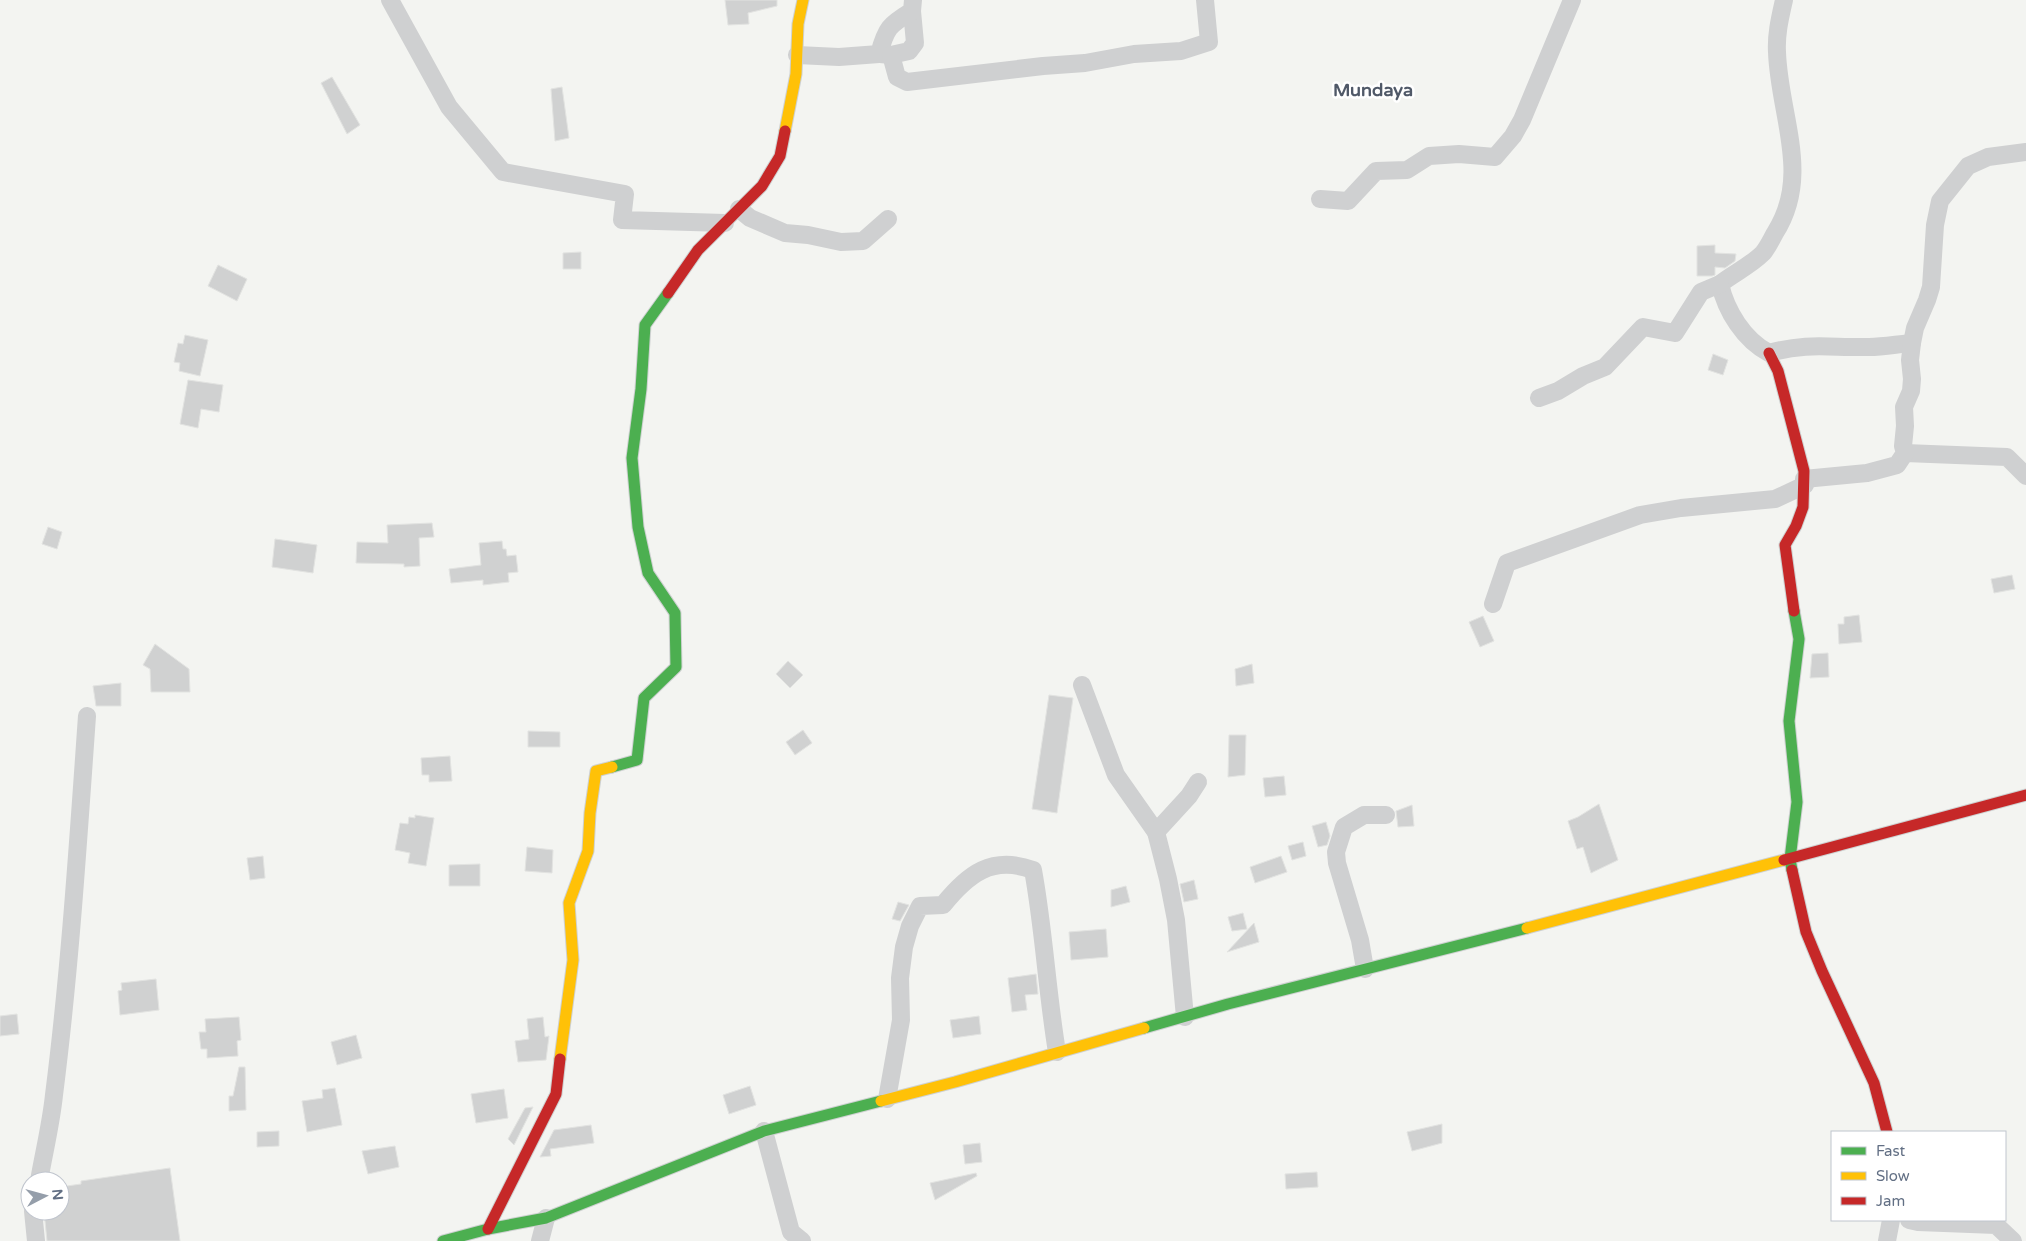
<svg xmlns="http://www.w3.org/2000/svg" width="2026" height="1241" viewBox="0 0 2026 1241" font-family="'Varela Round',sans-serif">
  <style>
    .building { fill: #d0d1d1; stroke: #e2e3e1 }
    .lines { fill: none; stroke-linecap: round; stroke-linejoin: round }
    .fast-casing { stroke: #ced1d1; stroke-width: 13 }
    .slow-casing { stroke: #ced1d1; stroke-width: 13 }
    .jam-casing { stroke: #ced1d1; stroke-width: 13 }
    .street { stroke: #cfd0d1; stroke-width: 18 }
    .fast { stroke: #4caf50; stroke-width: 11 }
    .slow { stroke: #ffc107; stroke-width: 11 }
    .jam { stroke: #c62828; stroke-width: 11 }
    .labels { text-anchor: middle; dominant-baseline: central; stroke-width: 5; stroke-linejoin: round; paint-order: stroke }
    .quarter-label { font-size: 18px; font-weight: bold; fill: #505968; stroke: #fff }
  </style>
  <rect width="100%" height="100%" fill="#f3f4f1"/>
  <!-- building -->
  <g class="building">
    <path d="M725,0H777V6L748,13L749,24L728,25Z"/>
    <path d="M332,77L360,125L347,134L321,83Z"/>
    <path d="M562,87L569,138L555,141L551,89Z"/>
    <path d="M1715,245V253L1736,254L1735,261L1725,268L1715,267V275L1712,276H1697V246Z"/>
    <path d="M581,252V269H563V253Z"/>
    <path d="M218,265L247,279L237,301L208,286Z"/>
    <path d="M185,335L208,340L200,376L179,371L180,363L174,362L178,343L183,344Z"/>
    <path d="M1713,354L1728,360L1723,375L1708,370Z"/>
    <path d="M188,380L223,385L219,412L201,409L198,428L180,424Z"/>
    <path d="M432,523L434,537L419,538L420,566L404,567V564L356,563L357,542L388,543L387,525Z"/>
    <path d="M48,527L62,532L57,549L42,544Z"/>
    <path d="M275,539L317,545L313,573L272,567Z"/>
    <path d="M502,541L503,549H506L507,556L516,555L518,572L508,573L509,582L483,585V580L451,583L449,569L481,565L479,543Z"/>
    <path d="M2012,575L2015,589L1994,593L1991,579Z"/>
    <path d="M1859,615L1862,642L1839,644L1838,624H1844V617Z"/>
    <path d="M1483,616L1494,641L1480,647L1469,622Z"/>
    <path d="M155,644L189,669L190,692H151L150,669L143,665Z"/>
    <path d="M1828,653L1829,677L1810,678L1812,654Z"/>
    <path d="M788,661L803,675L790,688L776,674Z"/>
    <path d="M1252,664L1254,683L1236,686L1235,669Z"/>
    <path d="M121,683V706H96L93,686Z"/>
    <path d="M1049,695L1073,698L1057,813L1032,809Z"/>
    <path d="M803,730L812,743L795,755L786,742Z"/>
    <path d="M528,731L560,732V747H528Z"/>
    <path d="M1229,735H1246L1245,775L1228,777Z"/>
    <path d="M450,756L452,781L429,782V775H422L421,758Z"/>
    <path d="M1284,776L1286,795L1265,797L1263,778Z"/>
    <path d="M1599,804L1618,860L1591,873L1583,847L1577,849L1568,821L1578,817Z"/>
    <path d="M1412,805L1414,826L1398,827L1396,811Z"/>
    <path d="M415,815L434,818L426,866L408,863L410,853L395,850L400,823L408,824L409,817L415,818Z"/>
    <path d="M1326,822L1330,836L1327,845L1318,847L1312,826Z"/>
    <path d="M1303,842L1306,856L1292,860L1288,846Z"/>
    <path d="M527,847L553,850L552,873L525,871Z"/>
    <path d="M263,856L265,878L250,880L247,858Z"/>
    <path d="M1281,856L1287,872L1255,883L1250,867Z"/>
    <path d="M480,864V886H449V865Z"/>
    <path d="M1194,880L1198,899L1184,902L1180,884Z"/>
    <path d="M1126,886L1130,902L1111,907V890Z"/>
    <path d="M898,902L909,905L900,921L892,919Z"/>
    <path d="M1243,913L1247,929L1232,931L1228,917Z"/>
    <path d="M1254,923L1259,942L1227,952Z"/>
    <path d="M1106,929L1108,957L1071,960L1069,932Z"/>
    <path d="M1036,974L1038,994L1025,995L1027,1010L1012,1012L1008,978Z"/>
    <path d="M156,979L159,1010L120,1015L118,991L122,990L121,983Z"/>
    <path d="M17,1014L19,1034L0,1036V1016Z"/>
    <path d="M979,1016L981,1034L953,1038L950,1020Z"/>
    <path d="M239,1017L241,1040L237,1041L238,1056L207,1058V1049H201L199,1032H206L205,1019Z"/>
    <path d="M543,1017L545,1037L549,1036L546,1060L518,1062L515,1041L529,1039L527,1019Z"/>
    <path d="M356,1035L362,1058L337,1065L331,1042Z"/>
    <path d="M239,1067H245L246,1110L229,1111V1096H233Z"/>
    <path d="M750,1086L756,1105L729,1114L723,1095Z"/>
    <path d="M335,1088L342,1125L307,1132L302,1101L323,1098L322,1090Z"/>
    <path d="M504,1089L508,1118L476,1123L471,1094Z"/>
    <path d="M533,1107L514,1145L508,1139L525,1108Z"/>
    <path d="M1442,1124V1143L1412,1151L1407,1132Z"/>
    <path d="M591,1125L594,1143L550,1149L551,1156L540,1157L554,1130Z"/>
    <path d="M279,1131V1146L257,1147V1132Z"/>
    <path d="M980,1143L982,1162L965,1164L963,1145Z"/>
    <path d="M395,1146L399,1167L368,1174L362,1151Z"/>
    <path d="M170,1168L180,1241H47L44,1211H60V1187L81,1184V1181Z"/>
    <path d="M1317,1172L1318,1187L1286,1189L1285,1174Z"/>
    <path d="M976,1173L977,1176L935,1200L930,1183Z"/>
  </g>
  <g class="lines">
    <!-- fast casing -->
    <g class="fast-casing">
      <g id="fast">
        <path d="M612,767L637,760L644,698L676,667L675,613L648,573L638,527L632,458L641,389L645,325L668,293"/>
        <path d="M1792,870L1790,859L1797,802L1789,721L1799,639L1794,611"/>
        <path d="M1144,1028L1228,1004L1527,928"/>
        <path d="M443,1241L488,1229L546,1218L764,1131L881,1101"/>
      </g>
    </g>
    <!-- slow casing -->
    <g class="slow-casing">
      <g id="slow">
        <path d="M785,131L796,74L798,24L803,0"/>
        <path d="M1527,928L1784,860"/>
        <path d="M560,1059L573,960L569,903L588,851L590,813L596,771L612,767"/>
        <path d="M881,1101L955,1082L1144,1028"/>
      </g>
    </g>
    <!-- jam casing -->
    <g class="jam-casing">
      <g id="jam">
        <path d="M668,293L698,250L762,186L780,156L785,131"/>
        <path d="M1769,353L1778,371L1804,471L1803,507L1796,526L1785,545L1794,611"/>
        <path d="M1784,860L2026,795"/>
        <path d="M1792,870L1806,932L1822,971L1874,1083L1887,1132"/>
        <path d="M488,1229L556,1094L560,1059"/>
      </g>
    </g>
    <!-- street -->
    <g class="street">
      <path d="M390,0L449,107L503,172L625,194L622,220L725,223"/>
      <path d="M1784,0C1780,18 1776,34 1777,52C1779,115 1812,175 1775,233C1771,240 1768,247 1763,253C1750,266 1734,273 1720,284C1726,311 1744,340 1769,353C1808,342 1831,348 1869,347C1884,347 1898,344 1912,343"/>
      <path d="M880,54L891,55L909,51L915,43L912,11"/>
      <path d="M797,55L839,57L879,54C886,28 889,25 912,11L913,0"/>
      <path d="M891,55L897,77L907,82L1043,66L1085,63L1134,54L1181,51L1209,42L1205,0"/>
      <path d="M1320,199L1348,201L1376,171L1407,170L1429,156L1459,154L1495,157L1513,136L1522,120L1572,0"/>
      <path d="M739,209L750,218L785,233L808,235L841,242L863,241L888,219"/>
      <path d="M1539,398L1558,391L1583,376L1605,367L1643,327L1675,333L1701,292L1720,284"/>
      <path d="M1905,453L2007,457L2026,476"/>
      <path d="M1804,479L1867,473L1897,465L1905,453L1903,446L1905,426L1904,407L1911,391L1912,379L1910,360L1912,343L1915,328L1927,300L1931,287L1935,225L1940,201L1968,166L1988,157L2026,152"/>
      <path d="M1493,604L1507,563L1640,515L1681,508L1775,499L1805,485"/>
      <path d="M1082,685L1116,775L1156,832L1168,879L1176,920L1185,1017"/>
      <path d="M1156,832L1189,796L1198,782"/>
      <path d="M1365,969L1360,940L1337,863L1336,852L1344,827L1364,815H1386"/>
      <path d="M887,1099L901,1020L900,978L904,947L910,926L920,906L943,905C968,874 992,855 1033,870C1044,930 1047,992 1057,1052"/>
      <path d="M764,1131L791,1232L802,1241"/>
      <path d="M39,1181C44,1152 51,1124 54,1095C70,969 78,843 87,716"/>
      <path d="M33,1211L36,1241"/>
      <path d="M1909,1220L1918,1222L1996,1225L2013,1241"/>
      <path d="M540,1241L546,1218"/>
      <path d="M1887,1241L1891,1220"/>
    </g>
    <!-- fast -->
    <use href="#fast" class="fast"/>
    <!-- slow -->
    <use href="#slow" class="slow"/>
    <!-- jam -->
    <use href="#jam" class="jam"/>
  </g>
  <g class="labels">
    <!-- quarter labels -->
    <g class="quarter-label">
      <text x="1373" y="90">Mundaya</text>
    </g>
  </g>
  <!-- legend -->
  <rect x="1831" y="1131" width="175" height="90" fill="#ffffff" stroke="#c0c5ce"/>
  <rect x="1841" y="1147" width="25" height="8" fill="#4caf50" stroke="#c0c5ce"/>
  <text x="1876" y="1156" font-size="15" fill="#626f84">Fast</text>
  <rect x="1841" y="1172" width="25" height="8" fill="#ffc107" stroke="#c0c5ce"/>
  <text x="1876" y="1181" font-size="15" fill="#626f84">Slow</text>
  <rect x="1841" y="1197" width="25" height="8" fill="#c62828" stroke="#c0c5ce"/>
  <text x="1876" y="1206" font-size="15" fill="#626f84">Jam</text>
  <!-- north arrow -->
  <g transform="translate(45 1196) rotate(84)"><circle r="24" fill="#ffffff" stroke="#c0c5ce"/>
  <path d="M0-4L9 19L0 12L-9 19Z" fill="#959eaa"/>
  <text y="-8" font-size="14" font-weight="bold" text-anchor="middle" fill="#626f84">N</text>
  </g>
</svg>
